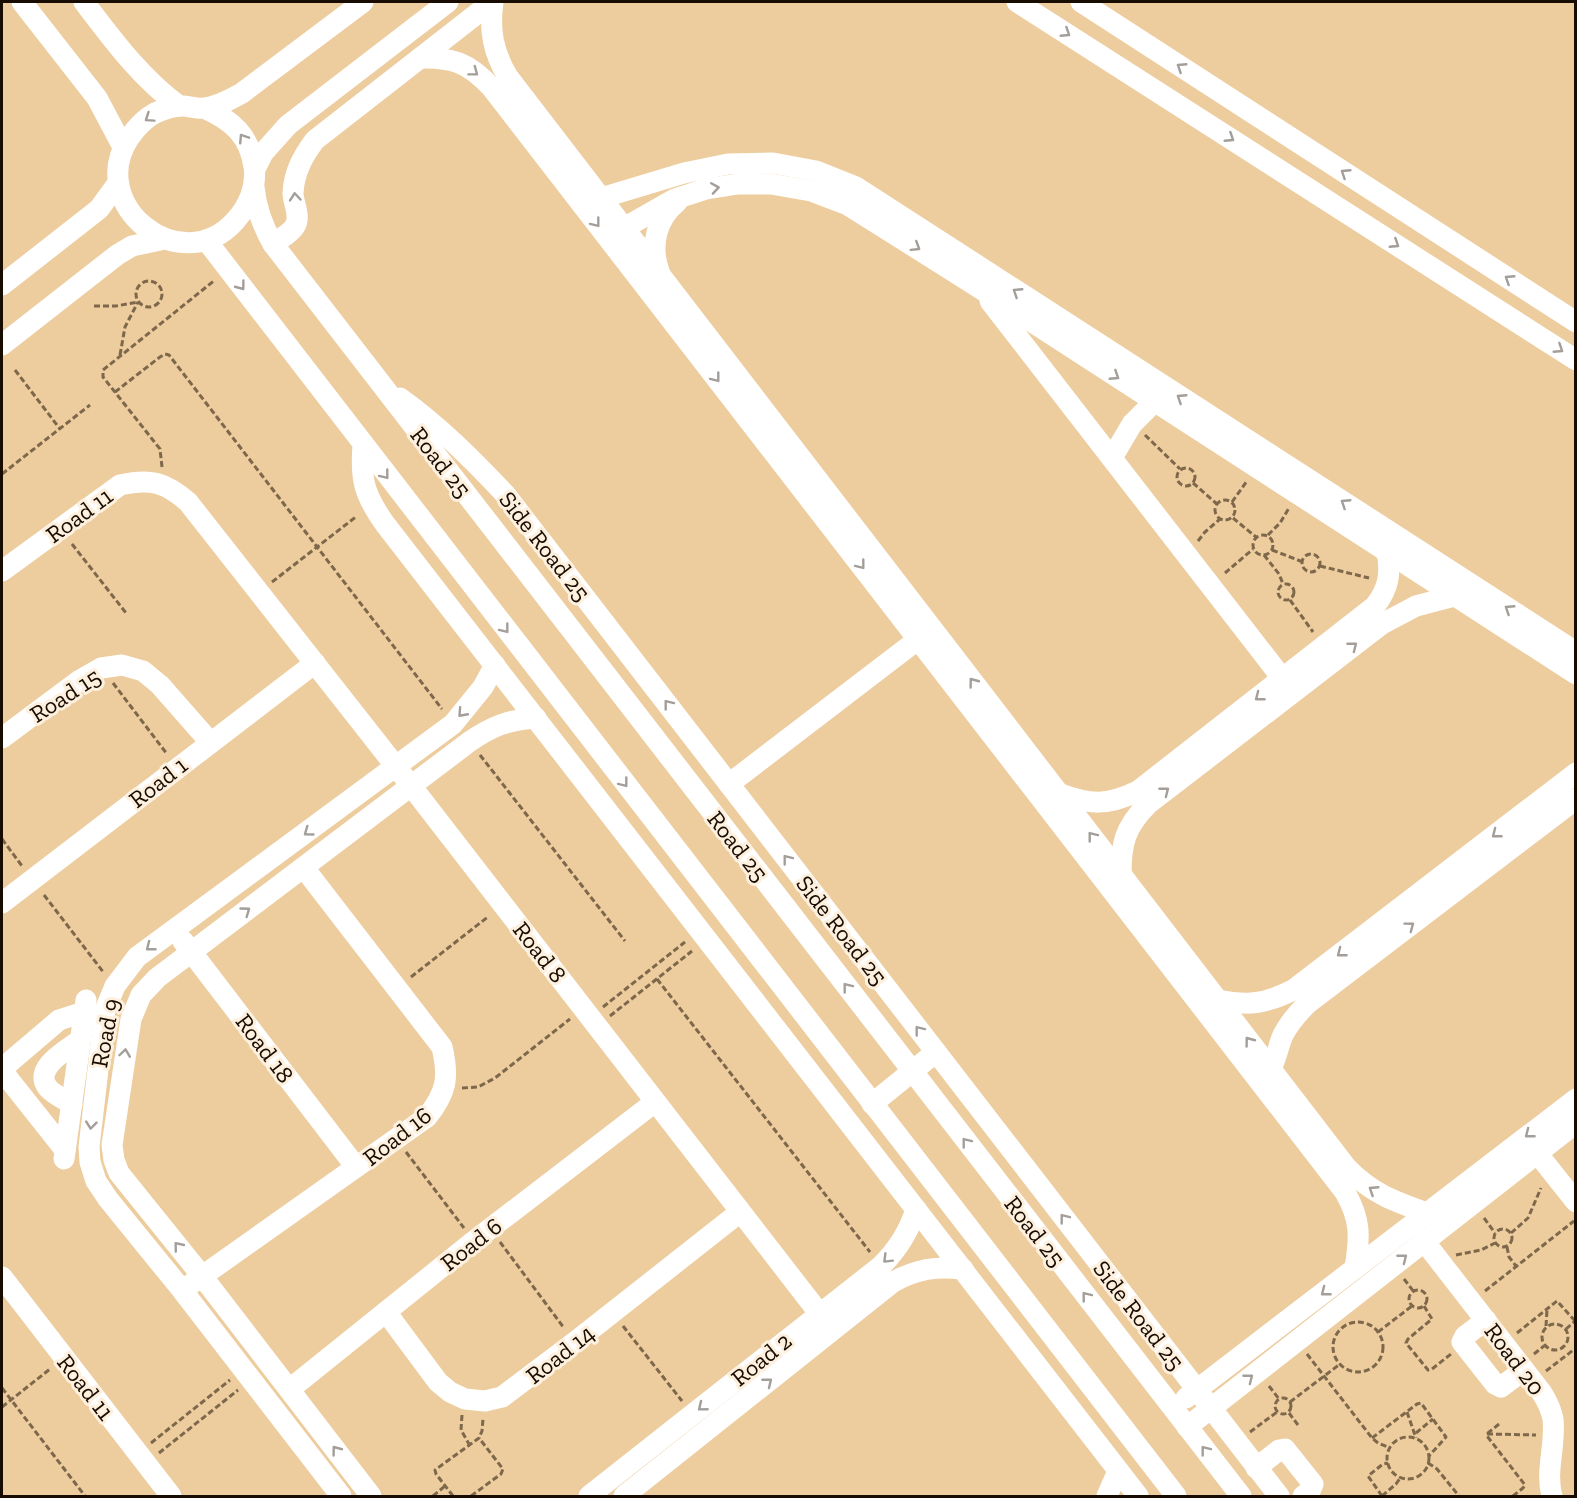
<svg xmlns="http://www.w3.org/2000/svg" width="1577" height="1498" viewBox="0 0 1577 1498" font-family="'Zilla Slab',serif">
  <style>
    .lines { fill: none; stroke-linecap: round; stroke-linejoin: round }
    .path { stroke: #7e684b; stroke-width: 3; stroke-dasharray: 6 3; stroke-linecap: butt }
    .minor { stroke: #fff; stroke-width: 21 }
    .oneway { stroke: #a39e99 }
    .labels { text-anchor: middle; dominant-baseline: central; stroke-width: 6; stroke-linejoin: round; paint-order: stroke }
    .street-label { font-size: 24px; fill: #180c00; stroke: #fef0de }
  </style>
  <rect width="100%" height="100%" fill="#edcc9e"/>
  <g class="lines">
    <!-- path -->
    <g class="path">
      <circle cx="149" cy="294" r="13"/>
      <path d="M94,306H116L138,302"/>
      <path d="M120,355L125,327L138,302"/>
      <path d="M15,370L60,429"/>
      <path d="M115,392L160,357L165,354L169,355L442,709"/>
      <path d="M1145,435L1180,469"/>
      <path d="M162,467L160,449L103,377V370L215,280"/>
      <circle cx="1186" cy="477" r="9"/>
      <path d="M2,474L90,405"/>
      <path d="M1193,483L1217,504"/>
      <circle cx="1225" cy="510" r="10"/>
      <path d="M1232,502L1247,481"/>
      <path d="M1233,518L1256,537"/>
      <circle cx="1263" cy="545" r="10"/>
      <path d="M1268,535L1280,523L1289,508"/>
      <path d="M1198,541L1205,532L1220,519"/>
      <path d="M72,544L126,613"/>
      <path d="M1272,550L1303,562"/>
      <circle cx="1311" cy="563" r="9"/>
      <path d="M1264,555L1279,574L1283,584"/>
      <path d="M1320,566L1369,578"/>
      <path d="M1225,573L1253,549"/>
      <path d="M272,582L357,516"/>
      <circle cx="1286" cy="592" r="8"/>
      <path d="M1290,600L1313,632"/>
      <path d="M113,683L167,754"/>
      <path d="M480,755L625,941"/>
      <path d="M2,839L22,866"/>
      <path d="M44,895L104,973"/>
      <path d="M411,977L489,916"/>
      <path d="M657,979L870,1252"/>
      <path d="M603,1007L685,942"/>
      <path d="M610,1016L692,951"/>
      <path d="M462,1088L478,1087L495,1078L570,1019"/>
      <path d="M406,1152L464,1228"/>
      <path d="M1484,1218L1495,1233"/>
      <circle cx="1503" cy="1238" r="9"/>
      <path d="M1511,1233L1528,1218L1541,1188"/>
      <path d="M500,1242L564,1328"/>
      <path d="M1507,1247L1509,1257L1516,1266"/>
      <path d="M1456,1255L1481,1250L1495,1243"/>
      <path d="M1404,1279L1414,1292"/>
      <circle cx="1418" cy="1299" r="9"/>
      <path d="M1485,1291L1574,1221"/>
      <path d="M1424,1306L1432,1319L1408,1339L1406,1343L1428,1370L1432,1369L1451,1354"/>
      <circle cx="1358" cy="1347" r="25"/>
      <circle cx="1555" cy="1337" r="13"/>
      <path d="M623,1326L682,1401"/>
      <path d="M1546,1326L1547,1310"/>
      <path d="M1566,1329L1575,1321"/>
      <path d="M1378,1332L1412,1306"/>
      <path d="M1517,1333L1557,1301L1576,1322"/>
      <path d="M1307,1354L1372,1438L1378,1443L1390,1448"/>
      <path d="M1534,1354L1544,1346"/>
      <path d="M1546,1371L1576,1348"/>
      <path d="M1269,1386L1279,1399"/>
      <path d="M2,1388L85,1496"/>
      <circle cx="1283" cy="1406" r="8"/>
      <path d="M1290,1402L1340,1364"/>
      <path d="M2,1407L50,1369"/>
      <path d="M1407,1412L1416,1438"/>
      <path d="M1289,1413L1298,1425"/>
      <path d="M462,1415L461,1430L469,1444"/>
      <path d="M1499,1424L1488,1433L1487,1436L1525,1485L1523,1488L1513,1496"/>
      <path d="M1250,1432L1277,1412"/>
      <path d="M1416,1433L1433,1419"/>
      <path d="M1487,1434L1536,1435"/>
      <circle cx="1408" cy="1458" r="21"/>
      <path d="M1372,1438L1417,1404L1421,1403L1446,1437L1429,1456"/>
      <path d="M151,1443L230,1380"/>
      <path d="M159,1453L238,1390"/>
      <path d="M1428,1463L1437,1469L1459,1496"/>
      <path d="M433,1496L445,1486"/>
      <path d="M453,1496L436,1474L435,1470L479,1438L482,1431L483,1419"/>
      <path d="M471,1496L501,1474L503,1469L479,1438"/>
      <path d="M1382,1496L1368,1476L1383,1464L1388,1463"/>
      <path d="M1382,1496L1396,1484L1401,1477"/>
    </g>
    <!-- minor -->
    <g class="minor">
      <path d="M22,2L97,98L123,147"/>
      <path d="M84,2C113,40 140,77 179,106"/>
      <path d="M493,2C489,30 493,52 508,77L1263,1059L1346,1167C1371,1193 1393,1201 1427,1213"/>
      <path d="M1017,2L1576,360"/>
      <path d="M1081,2L1576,322"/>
      <path d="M420,58C453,57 469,63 492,88L1345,1192C1361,1220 1360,1237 1355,1268"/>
      <path d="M204,108C232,120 250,136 254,167C257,187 248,207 235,221C181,281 85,205 129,138C136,128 144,119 155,113C162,110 174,106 182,106C189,106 197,109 204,108C217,107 231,99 242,93L363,2"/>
      <path d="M255,169L263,153L288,125L448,2"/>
      <path d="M254,187C256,208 262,225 273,244L1241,1496"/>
      <path d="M601,198L684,173L728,164L773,163L816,171L856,187L1576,652"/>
      <path d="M624,228L675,199L706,189L738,184H771L811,191L848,205L986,292L1576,674"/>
      <path d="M206,240L1176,1496"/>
      <path d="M273,244C280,239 291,233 295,226C301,216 293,203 293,193C294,172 303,156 315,140L492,2"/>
      <path d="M659,271C650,246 656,219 677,202"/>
      <path d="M2,285L99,209L118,183"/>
      <path d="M990,301L1282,678"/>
      <path d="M2,345L117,255L132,246L165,239"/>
      <path d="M400,398C439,426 472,459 505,494L1279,1496"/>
      <path d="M363,446C360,480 365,496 385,524L1138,1496"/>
      <path d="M1112,458L1132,424L1154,402"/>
      <path d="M2,571L120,485C150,478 165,482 188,502L412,787L819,1313"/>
      <path d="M2,738L80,680L101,668L122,665L143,671L160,685L210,742"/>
      <path d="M729,784L929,631"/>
      <path d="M1058,793C1090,805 1107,806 1138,791L1375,606C1389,588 1391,573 1387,552"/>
      <path d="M1116,878L1121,875C1121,843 1125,827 1148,804L1382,624L1416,606L1454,596"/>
      <path d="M2,903L315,663"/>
      <path d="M183,941L356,1167"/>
      <path d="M1218,1000C1248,1006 1265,1004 1293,990L1576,773"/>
      <path d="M1265,1075C1276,1066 1277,1048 1283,1035C1289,1023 1298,1013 1307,1004L1576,799"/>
      <path d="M72,1104C64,1099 54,1095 48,1088C32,1068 67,1050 80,1040"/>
      <path d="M872,1104L936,1052"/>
      <path d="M65,1150L7,1077L4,1067L59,1020L84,1012"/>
      <path d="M1537,1153L1576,1202"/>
      <path d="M64,1159L86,1000"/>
      <path d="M1424,1241L1542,1393C1547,1401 1551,1409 1553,1419C1556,1445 1545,1471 1552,1496"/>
      <path d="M2,1277L171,1496"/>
      <path d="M191,1284L427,1117C447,1092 449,1077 442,1047L304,868"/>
      <path d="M386,1312L438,1382L450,1392L465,1399L485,1401L502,1397L575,1342L740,1212"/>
      <path d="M1486,1320L1465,1336L1462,1342L1495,1384L1501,1387L1524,1370"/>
      <path d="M290,1389L474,1241L655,1102"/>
      <path d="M1186,1398L1576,1099"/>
      <path d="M1187,1427L1576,1123"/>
      <path d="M1256,1468L1279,1450L1285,1449L1313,1484L1310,1491L1303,1496"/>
      <path d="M341,1496L182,1290L108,1199L96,1181L90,1162L89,1147L105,1010L115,986L137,957L453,724L483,687L495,665"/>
      <path d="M371,1496L202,1276L119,1173L114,1160L112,1145L131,1019L141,995L157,978L469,742C492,726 508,720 536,718"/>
      <path d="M589,1496L881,1266C898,1249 909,1232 916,1209"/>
      <path d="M624,1496L893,1282C917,1269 936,1266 963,1269"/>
      <path d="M1107,1496L1118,1471"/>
    </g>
  </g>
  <!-- one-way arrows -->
  <defs><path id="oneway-chevron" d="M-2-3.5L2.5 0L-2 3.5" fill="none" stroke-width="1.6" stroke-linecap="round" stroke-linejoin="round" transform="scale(1.5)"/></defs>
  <g class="oneway">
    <use href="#oneway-chevron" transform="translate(1066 33) rotate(33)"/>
    <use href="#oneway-chevron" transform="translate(1181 67) rotate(-147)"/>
    <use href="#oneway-chevron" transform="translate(474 72) rotate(37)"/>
    <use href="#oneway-chevron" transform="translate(149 118) rotate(146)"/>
    <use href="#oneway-chevron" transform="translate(243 138) rotate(-123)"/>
    <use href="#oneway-chevron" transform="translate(1230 138) rotate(33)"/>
    <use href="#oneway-chevron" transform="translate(1345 173) rotate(-147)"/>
    <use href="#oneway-chevron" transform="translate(715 188) rotate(-9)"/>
    <use href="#oneway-chevron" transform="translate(295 197) rotate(-95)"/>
    <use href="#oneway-chevron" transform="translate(596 223) rotate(52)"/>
    <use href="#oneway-chevron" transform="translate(1395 244) rotate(33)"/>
    <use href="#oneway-chevron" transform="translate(916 247) rotate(32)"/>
    <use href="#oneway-chevron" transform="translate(1509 279) rotate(-147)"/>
    <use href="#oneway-chevron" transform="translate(241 286) rotate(53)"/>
    <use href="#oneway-chevron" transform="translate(1017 292) rotate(-147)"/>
    <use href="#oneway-chevron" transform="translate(1559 349) rotate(33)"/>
    <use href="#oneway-chevron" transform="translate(1115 376) rotate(33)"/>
    <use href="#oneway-chevron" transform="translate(716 378) rotate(52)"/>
    <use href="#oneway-chevron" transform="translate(1181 398) rotate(-147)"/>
    <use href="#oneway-chevron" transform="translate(385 475) rotate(52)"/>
    <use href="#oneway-chevron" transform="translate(1345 503) rotate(-147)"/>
    <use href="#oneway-chevron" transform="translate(861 565) rotate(52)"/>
    <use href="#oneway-chevron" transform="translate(1509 609) rotate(-147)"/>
    <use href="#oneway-chevron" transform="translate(505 629) rotate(52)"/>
    <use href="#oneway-chevron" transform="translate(1353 646) rotate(-38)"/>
    <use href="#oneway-chevron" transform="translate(973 682) rotate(-127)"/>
    <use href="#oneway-chevron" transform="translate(1259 697) rotate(142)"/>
    <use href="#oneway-chevron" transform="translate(668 704) rotate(-128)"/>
    <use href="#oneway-chevron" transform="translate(462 713) rotate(132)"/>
    <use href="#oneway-chevron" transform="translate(624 783) rotate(52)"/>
    <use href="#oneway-chevron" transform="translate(1165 791) rotate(-38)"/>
    <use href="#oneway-chevron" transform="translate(308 832) rotate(144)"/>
    <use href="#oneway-chevron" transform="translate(1496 834) rotate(142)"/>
    <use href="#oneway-chevron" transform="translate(1092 836) rotate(-128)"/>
    <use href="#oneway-chevron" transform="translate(787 859) rotate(-128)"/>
    <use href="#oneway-chevron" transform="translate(246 911) rotate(-36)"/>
    <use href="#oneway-chevron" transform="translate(1410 926) rotate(-37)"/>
    <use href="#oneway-chevron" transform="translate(150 947) rotate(142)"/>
    <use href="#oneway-chevron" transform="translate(1341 953) rotate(142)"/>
    <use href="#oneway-chevron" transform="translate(847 987) rotate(-128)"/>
    <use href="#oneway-chevron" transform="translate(919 1030) rotate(-128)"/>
    <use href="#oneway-chevron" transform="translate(1249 1041) rotate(-127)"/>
    <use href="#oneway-chevron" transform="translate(125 1053) rotate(-82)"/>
    <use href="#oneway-chevron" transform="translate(91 1125) rotate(96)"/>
    <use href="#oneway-chevron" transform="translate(1529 1134) rotate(142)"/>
    <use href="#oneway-chevron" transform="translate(966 1142) rotate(-128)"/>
    <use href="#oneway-chevron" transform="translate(1373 1190) rotate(-147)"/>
    <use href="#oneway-chevron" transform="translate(1064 1218) rotate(-128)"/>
    <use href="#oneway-chevron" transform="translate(178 1246) rotate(-129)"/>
    <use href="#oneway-chevron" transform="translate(1403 1258) rotate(-38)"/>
    <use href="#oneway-chevron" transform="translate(887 1259) rotate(135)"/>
    <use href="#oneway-chevron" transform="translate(1325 1292) rotate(142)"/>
    <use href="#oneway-chevron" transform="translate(1086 1296) rotate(-128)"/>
    <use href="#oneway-chevron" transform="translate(1249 1378) rotate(-38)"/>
    <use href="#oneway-chevron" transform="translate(768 1382) rotate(-39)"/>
    <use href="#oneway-chevron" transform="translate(702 1407) rotate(141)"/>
    <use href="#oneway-chevron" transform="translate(336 1450) rotate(-127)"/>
    <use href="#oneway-chevron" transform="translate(1205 1450) rotate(-128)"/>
  </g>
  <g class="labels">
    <!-- street labels -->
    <g class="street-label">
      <text transform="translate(441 462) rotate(52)">Road 25</text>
      <text transform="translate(79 515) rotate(-36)">Road 11</text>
      <text transform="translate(545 546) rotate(52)">Side Road 25</text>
      <text transform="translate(65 695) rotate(-33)">Road 15</text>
      <text transform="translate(158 782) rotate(-38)">Road 1</text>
      <text transform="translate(738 846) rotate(52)">Road 25</text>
      <text transform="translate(842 930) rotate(52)">Side Road 25</text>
      <text transform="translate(540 952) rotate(52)">Road 8</text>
      <text transform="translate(105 1033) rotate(-79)">Road 9</text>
      <text transform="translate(265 1048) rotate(53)">Road 18</text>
      <text transform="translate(397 1136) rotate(-38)">Road 16</text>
      <text transform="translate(1035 1231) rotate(52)">Road 25</text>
      <text transform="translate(471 1244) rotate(-38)">Road 6</text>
      <text transform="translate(1139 1315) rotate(52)">Side Road 25</text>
      <text transform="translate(560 1354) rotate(-38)">Road 14</text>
      <text transform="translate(761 1359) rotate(-39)">Road 2</text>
      <text transform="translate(1515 1359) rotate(53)">Road 20</text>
      <text transform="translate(86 1387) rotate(52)">Road 11</text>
    </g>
  </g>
  <!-- border -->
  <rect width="1577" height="1498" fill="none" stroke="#180c00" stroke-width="6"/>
</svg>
